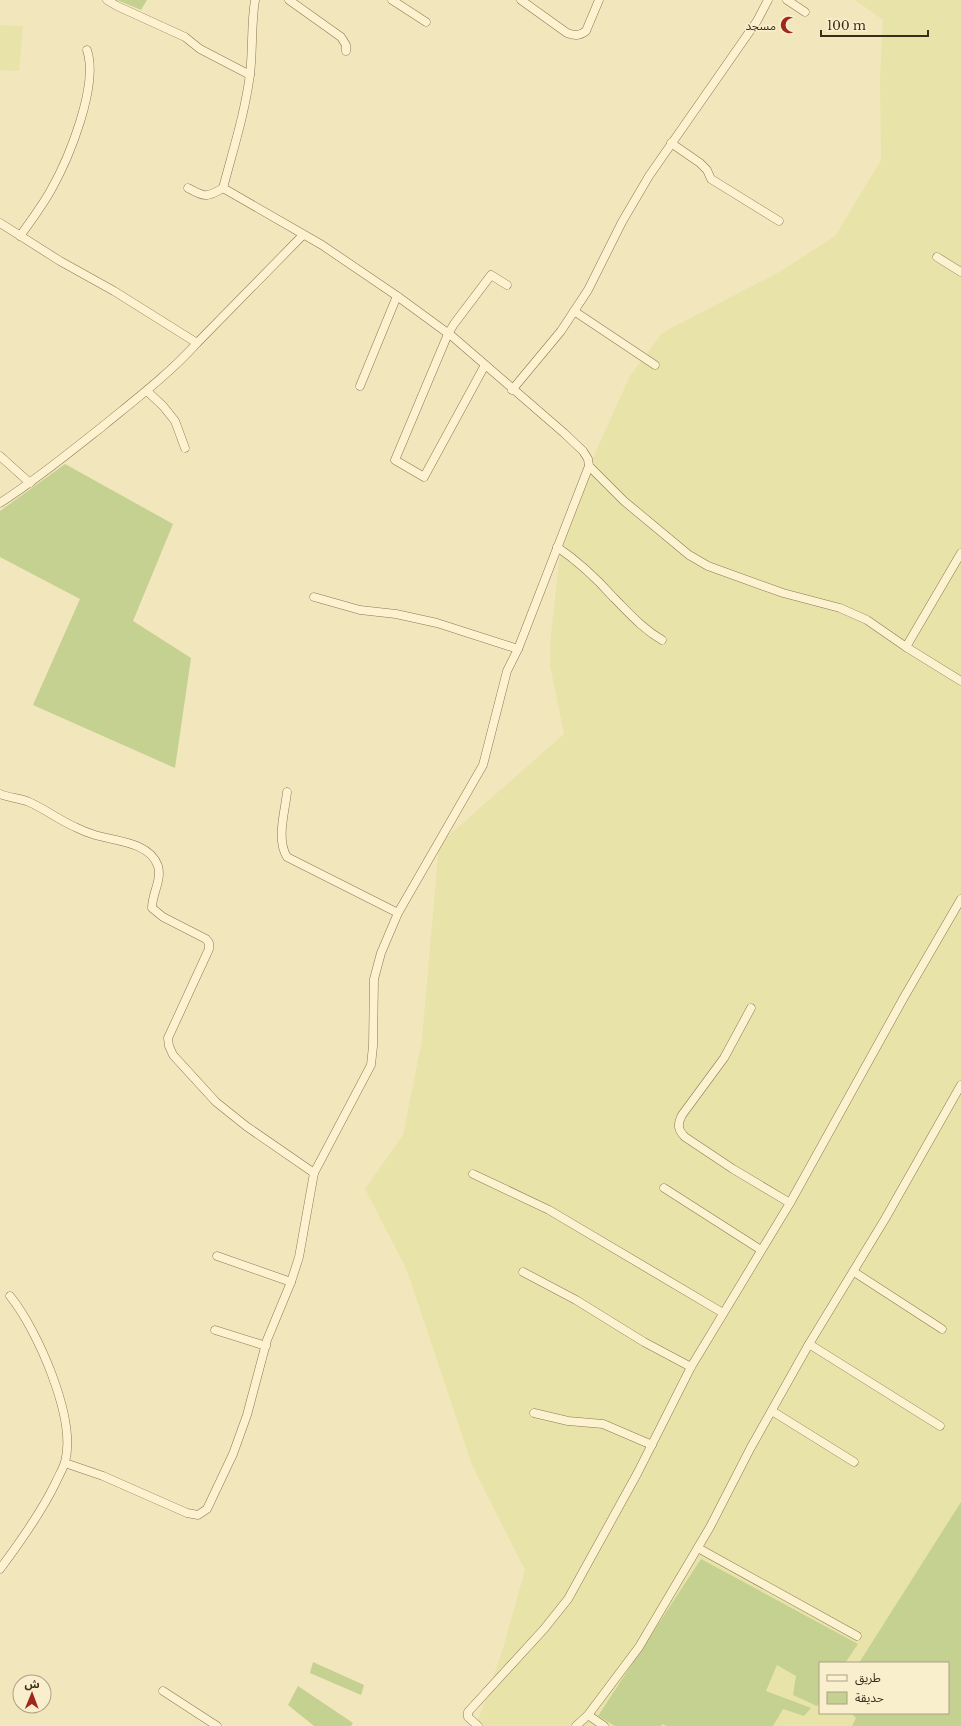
<svg xmlns="http://www.w3.org/2000/svg" width="961" height="1726" viewBox="0 0 961 1726" font-family="'Libre Baskerville','Noto Sans Arabic',serif">
  <style>
    .farmland { fill: #e8e3a9; fill-rule: evenodd }
    .green { fill: #c4d190 }
    .lines { fill: none; stroke-linecap: round; stroke-linejoin: round }
    .minor-casing { stroke: #8b7654; stroke-width: 9 }
    .minor { stroke: #fcf2d0; stroke-width: 8 }
    .labels { text-anchor: middle; dominant-baseline: central; stroke-width: 3; stroke-linejoin: round; paint-order: stroke }
    .poi-label { font-size: 12px; fill: #392c1a; stroke: #f9efcd; text-anchor: end }
  </style>
  <rect width="100%" height="100%" fill="#f2e6bc"/>
  <!-- farmland -->
  <g class="farmland">
    <path d="M855,0H961V1726H476L502,1652L525,1570L472,1465L406,1268L365,1189L403,1135L422,1040L439,844L564,734L550,665L551,635L561,544L596,451L630,376L662,333L781,271L835,236L881,160L880,78L883,20ZM820,1663H948V1713H820Z"/>
    <path d="M0,25L23,26L19,71L0,70Z"/>
  </g>
  <!-- green -->
  <g class="green">
    <path d="M117,0H147L141,10Z"/>
    <path d="M65,464L173,524L133,621L191,658L175,768L33,705L80,599L0,557V511Z"/>
    <path d="M961,1502V1726H852L856,1718L851,1713H948V1663H859Z"/>
    <path d="M701,1559L858,1644L845,1663H820V1702L817,1706L793,1695L796,1676L777,1665L766,1691L811,1708L804,1716L783,1709L773,1726H666L663,1724L661,1726H615L598,1716Z"/>
    <path d="M313,1662L364,1685L361,1695L310,1673Z"/>
    <path d="M298,1686L353,1723L351,1726H314L288,1705Z"/>
  </g>
  <g class="lines">
    <!-- minor casing -->
    <g class="minor-casing">
      <g id="minor">
        <path d="M107,0L117,6L185,37L200,49L250,75"/>
        <path d="M255,0C251,24 253,49 250,74C245,113 233,150 223,188L322,245L397,296L453,337L564,433L583,451L588,459L589,466L624,501L689,555L708,566L783,593L840,608L867,620L906,647L961,681"/>
        <path d="M289,0L341,37L346,45V51"/>
        <path d="M392,0L426,22"/>
        <path d="M521,0L567,33C575,36 579,36 586,31L599,0"/>
        <path d="M787,0L805,12"/>
        <path d="M671,143L700,163L707,170L711,179L779,221"/>
        <path d="M188,188C204,197 207,198 223,188"/>
        <path d="M0,223L60,261L114,291L197,343L303,235"/>
        <path d="M20,236C31,221 42,206 51,190C69,158 99,85 87,50"/>
        <path d="M937,257L961,272"/>
        <path d="M574,311L655,365"/>
        <path d="M485,365L424,477L395,460L448,334L454,324L491,275L507,285"/>
        <path d="M360,386L397,296"/>
        <path d="M512,390L561,331L588,290L622,222L649,176L757,21L768,0"/>
        <path d="M147,391L163,406L175,421L185,448"/>
        <path d="M0,456L30,483"/>
        <path d="M0,503C36,480 69,453 103,426C136,399 169,374 197,343"/>
        <path d="M557,547C578,561 597,579 614,598C630,614 643,629 662,640"/>
        <path d="M314,597L360,610L396,614L437,623L518,649"/>
        <path d="M906,647L961,553"/>
        <path d="M287,792C285,812 276,839 287,857L398,913"/>
        <path d="M0,794C9,798 20,798 29,802C45,809 59,820 75,827C81,830 88,833 95,835C115,841 150,842 158,866C162,881 152,893 152,908L163,917L206,939L209,943V949L168,1038L169,1046L173,1055L216,1102L246,1126L314,1173"/>
        <path d="M751,1008L724,1058L682,1115C677,1125 678,1130 685,1137L733,1169L790,1203"/>
        <path d="M473,1174L549,1210L723,1313"/>
        <path d="M664,1188L761,1250"/>
        <path d="M217,1256L291,1282"/>
        <path d="M523,1272L576,1300L644,1342L691,1367"/>
        <path d="M854,1272L942,1329"/>
        <path d="M215,1330L266,1346"/>
        <path d="M809,1344L940,1426"/>
        <path d="M772,1411L854,1462"/>
        <path d="M534,1413L568,1421L603,1424L652,1445"/>
        <path d="M65,1463L103,1476L187,1513L198,1515L207,1509L233,1454L247,1415L267,1340L291,1282L299,1257L314,1173L371,1065L373,1046L374,979L381,953L398,913L483,765L507,671L518,649L589,466"/>
        <path d="M698,1548L857,1636"/>
        <path d="M0,1569C21,1541 41,1513 56,1482C59,1475 63,1469 65,1462C77,1419 37,1329 10,1296"/>
        <path d="M163,1691L217,1726"/>
        <path d="M588,1715L604,1726"/>
        <path d="M478,1726L468,1717V1712L544,1629L568,1599L637,1474L691,1367L790,1203L903,999L961,899"/>
        <path d="M576,1726L588,1715L639,1647L710,1527L750,1449L809,1344L885,1219L961,1085"/>
      </g>
    </g>
    <!-- minor -->
    <use href="#minor" class="minor"/>
  </g>
  <!-- icons -->
  <defs>
    <g id="mosque-bare" transform="scale(1.38)"><path d="M3.5-4.9A6 6 0 1 0 3.5 4.9A5 5 0 1 1 3.5-4.9Z" fill="#a0271e" stroke="#f9efcd" stroke-width="2.5" paint-order="stroke"/></g>
  </defs>
  <g fill-rule="evenodd">
    <use href="#mosque-bare" x="789" y="25"/>
  </g>
  <g class="labels">
    <!-- poi labels -->
    <g class="poi-label">
      <text x="776" y="25">مسجد</text>
    </g>
  </g>
  <!-- legend -->
  <rect x="819" y="1662" width="130" height="52" fill="#f9efcd" stroke="#aca185"/>
  <rect x="827" y="1675" width="20" height="6" fill="#fcf2d0" stroke="#aca185"/>
  <text x="855" y="1682" font-size="12" fill="#392c1a">طريق</text>
  <rect x="827" y="1692" width="20" height="12" fill="#c4d190" stroke="#aca185"/>
  <text x="855" y="1702" font-size="12" fill="#392c1a">حديقة</text>
  <!-- north arrow -->
  <g transform="translate(32 1694) rotate(1)"><circle r="19" fill="#f9efcd" stroke="#aca185"/>
  <path d="M0-3L7 15L0 10L-7 15Z" fill="#a0271e"/>
  <text y="-6" font-size="11" font-weight="bold" text-anchor="middle" fill="#392c1a">ش</text>
  </g>
  <!-- scale -->
  <path d="M821 30v6h107v-6" fill="none" stroke="#392c1a" stroke-width="2"/>
  <text x="827" y="30" font-size="12" fill="#392c1a" stroke="#f9efcd" stroke-width="3" paint-order="stroke">100 m</text>
</svg>
